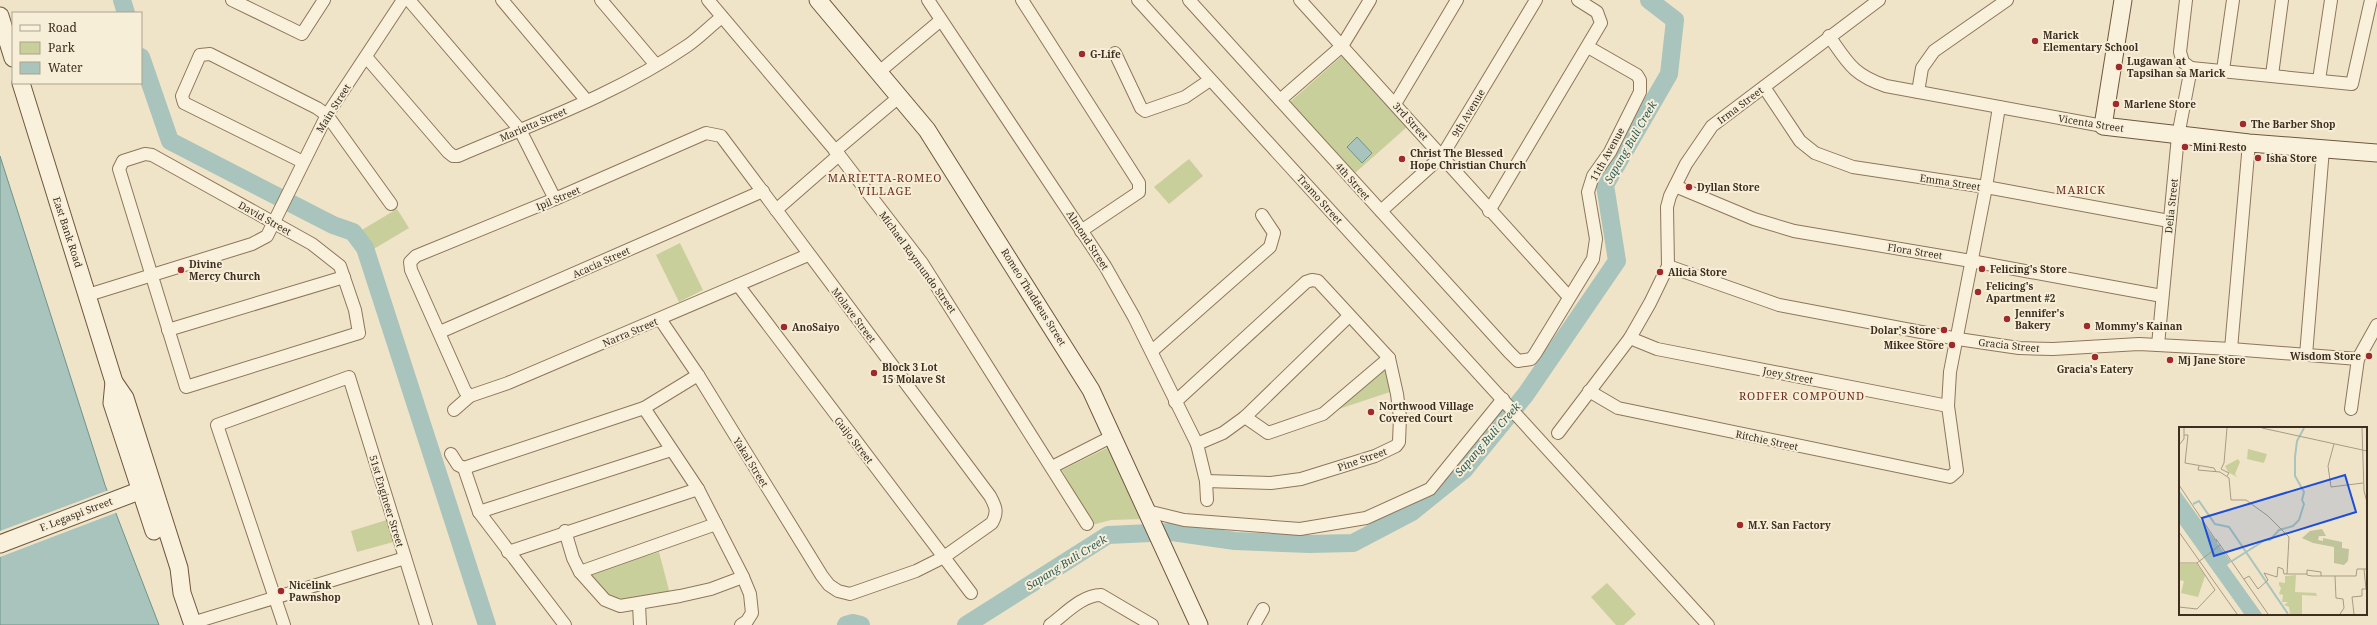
<svg xmlns="http://www.w3.org/2000/svg" width="2377" height="625" viewBox="0 0 2377 625" font-family="'Noto Serif',serif">
  <style>
    .green { fill: #c9cf9b }
    .water { fill: #a9c4bc; stroke: #6f938a }
    .pier { fill: #f0e4c8 }
    .lines { fill: none; stroke-linecap: round; stroke-linejoin: round }
    .river { stroke: #a9c4bc; stroke-width: 18 }
    .street-casing { stroke: #8d765c; stroke-width: 14 }
    .secondary-casing { stroke: #6f573f; stroke-width: 19 }
    .street { stroke: #faf1dc; stroke-width: 12 }
    .secondary { stroke: #faf1dc; stroke-width: 17 }
    .poi-dot { fill: #9e2a2b; stroke: #f7eed8; stroke-width: 1.5 }
    .labels { text-anchor: middle; dominant-baseline: central; stroke-width: 4; stroke-linejoin: round; paint-order: stroke }
    .poi-label { font-size: 10px; font-weight: bold; fill: #3d2e20; stroke: #f7eed8; text-anchor: start }
    .street-label { font-size: 10px; fill: #3d2e20; stroke: #f7eed8 }
    .water-label { font-size: 11px; font-style: italic; fill: #2f5d5a; stroke: #f7eed8 }
    .neighbourhood-label { font-size: 11px; letter-spacing: 1px; fill: #6b2e1e; stroke: #f7eed8 }
    .inset-river { fill: none; stroke: #a9c4bc; stroke-width: 2 }
    .inset-road { fill: none; stroke: #a89b85; stroke-width: 1 }
    .view { fill: #1d4ed8; fill-opacity: 0.15; stroke: #1d4ed8; stroke-width: 2 }
    .inset-edge { fill: none; stroke: #3d2e20; stroke-width: 2 }
  </style>
  <rect width="100%" height="100%" fill="#f0e4c8"/>
  <!-- green -->
  <g class="green">
    <path d="M1343,55L1407,127L1355,173L1290,102Z"/>
    <path d="M1189,159L1203,176L1169,204L1154,187Z"/>
    <path d="M397,209L409,228L372,250L360,231Z"/>
    <path d="M680,243L703,290L679,302L656,255Z"/>
    <path d="M1388,364L1393,391L1330,412Z"/>
    <path d="M1111,446L1144,519L1111,520L1092,525L1062,470Z"/>
    <path d="M390,519L397,541L357,552L351,531Z"/>
    <path d="M659,552L670,594L621,603L606,596L586,574Z"/>
    <path d="M1607,583L1636,614L1624,625H1616L1591,597Z"/>
  </g>
  <!-- water -->
  <g class="water">
    <path d="M1357,137L1372,153L1362,163L1347,147Z"/>
    <path d="M0,156L105,485L159,625H0Z"/>
  </g>
  <!-- pier -->
  <path class="pier" d="M109,490L118,512L0,557V531Z"/>
  <g class="lines">
    <!-- river -->
    <g class="river">
      <path d="M122,0L126,13"/>
      <path d="M141,57L170,141L333,225L353,232L365,248L487,625"/>
      <path d="M846,625L853,623L861,625"/>
      <path d="M966,625L1108,535L1172,532L1235,541L1309,544L1353,543L1412,512L1464,470L1526,394L1617,261L1605,185L1669,74L1675,20L1649,0"/>
    </g>
    <!-- street casing -->
    <g class="street-casing">
      <g id="street">
        <path d="M232,0L302,34L324,0"/>
        <path d="M409,0L520,130L555,199"/>
        <path d="M502,0L587,101"/>
        <path d="M601,0L656,65"/>
        <path d="M708,0L839,155L922,263L1087,524"/>
        <path d="M928,0L1105,266L1134,317L1197,444L1206,481L1207,500"/>
        <path d="M1022,0L1139,183V192L1081,231"/>
        <path d="M1138,0L1708,625"/>
        <path d="M1189,0L1509,352L1518,361L1531,359L1535,354L1593,259L1596,239L1588,192L1593,176L1610,152L1640,92V80L1637,75L1588,47"/>
        <path d="M1300,0L1569,297"/>
        <path d="M2186,0L2180,52L2183,62L2191,68"/>
        <path d="M1829,36C1848,63 1853,75 1886,86L2103,126"/>
        <path d="M1115,53L1141,108L1145,111L1185,97L1210,80"/>
        <path d="M367,58L448,152L453,156H458C535,123 617,94 687,46C699,38 710,26 722,17"/>
        <path d="M2191,68L2352,84L2371,0"/>
        <path d="M2223,70L2233,0"/>
        <path d="M879,72L941,20"/>
        <path d="M2272,75L2282,0"/>
        <path d="M2319,80L2331,0"/>
        <path d="M1764,87L1800,141L1815,153L1853,167L1986,187L2169,221"/>
        <path d="M1918,92L1922,68L1934,51L2007,0"/>
        <path d="M1280,100L1342,46L1370,0"/>
        <path d="M1395,104L1457,0"/>
        <path d="M835,151L899,97"/>
        <path d="M145,154L152,155L312,244L340,266L355,310L359,333L186,387L119,169L123,161Z"/>
        <path d="M303,162L184,103L182,96L200,55L210,54L317,108L327,115L391,204"/>
        <path d="M1675,186L1754,219L1794,231L1971,261L2162,296"/>
        <path d="M776,210L839,155"/>
        <path d="M1381,211L1442,156L1536,0"/>
        <path d="M1489,211L1601,23L1597,12L1578,0"/>
        <path d="M1668,266L1779,305L1958,339L2019,348L2053,349L2139,344L2231,349L2358,359"/>
        <path d="M738,285L971,593"/>
        <path d="M88,295L252,244L267,236L327,115L403,0"/>
        <path d="M168,330L344,277"/>
        <path d="M440,332L763,191"/>
        <path d="M1630,338L1657,349L1948,406"/>
        <path d="M2158,345L2178,136L2191,68"/>
        <path d="M2231,349L2249,143"/>
        <path d="M1152,351L1270,247L1274,233L1262,215"/>
        <path d="M2306,355L2323,149"/>
        <path d="M1589,391L1618,408L1950,477L1957,471L1948,406L1950,372L1986,187L1999,107"/>
        <path d="M470,396L465,391L411,270L410,262L416,256L555,199L706,133L721,136L990,496C996,507 998,512 992,523L944,557L916,571L850,594L838,591L829,585L822,576L698,375L660,319"/>
        <path d="M1175,402L1306,282L1312,280L1318,281L1389,358L1397,394L1400,417L1399,442L1396,446L1375,456L1301,479L1271,483L1206,481"/>
        <path d="M644,408L698,489L743,577L750,594L752,613L747,621L741,625"/>
        <path d="M2351,409L2358,359L2377,325"/>
        <path d="M454,410L470,396L508,383L808,255"/>
        <path d="M1245,417L1268,433L1323,414L1389,358"/>
        <path d="M1558,433L1630,338L1650,303L1668,266L1667,207L1670,196L1686,164L1712,126L1879,0"/>
        <path d="M1197,444L1223,433L1245,417L1349,316"/>
        <path d="M451,454L458,465L464,468L479,512L565,625"/>
        <path d="M1052,467L1113,436"/>
        <path d="M464,468L644,408L698,375"/>
        <path d="M1147,511L1184,520L1300,529L1366,518L1430,489L1503,399"/>
        <path d="M479,512L671,450"/>
        <path d="M565,531L573,558L580,572L605,600L620,606L680,596L711,589L743,577"/>
        <path d="M508,552L698,489"/>
        <path d="M580,572L716,524"/>
        <path d="M639,604L640,625"/>
        <path d="M192,623L405,558"/>
        <path d="M284,625L217,425L349,377L426,625"/>
        <path d="M1050,625C1065,614 1082,595 1101,595L1152,625"/>
        <path d="M1254,625L1263,609"/>
      </g>
    </g>
    <!-- secondary casing -->
    <g class="secondary-casing">
      <g id="secondary">
        <path d="M818,0L927,130L1091,390L1199,625"/>
        <path d="M2123,0L2103,126L2249,143L2377,153"/>
        <path d="M0,16L13,58"/>
        <path d="M21,83L114,382L125,398L179,568L182,593L193,625"/>
        <path d="M114,382L112,403L154,531"/>
        <path d="M0,544L152,486"/>
      </g>
    </g>
    <!-- street -->
    <use href="#street" class="street"/>
    <!-- secondary -->
    <use href="#secondary" class="secondary"/>
  </g>
  <!-- markers -->
  <g class="poi-dot">
    <circle cx="2035" cy="41" r="4"/>
    <circle cx="1082" cy="54" r="4"/>
    <circle cx="2119" cy="67" r="4"/>
    <circle cx="2116" cy="104" r="4"/>
    <circle cx="2243" cy="124" r="4"/>
    <circle cx="2185" cy="147" r="4"/>
    <circle cx="2258" cy="158" r="4"/>
    <circle cx="1402" cy="159" r="4"/>
    <circle cx="1689" cy="187" r="4"/>
    <circle cx="1982" cy="269" r="4"/>
    <circle cx="181" cy="270" r="4"/>
    <circle cx="1660" cy="272" r="4"/>
    <circle cx="1978" cy="292" r="4"/>
    <circle cx="2007" cy="319" r="4"/>
    <circle cx="2087" cy="326" r="4"/>
    <circle cx="784" cy="327" r="4"/>
    <circle cx="1944" cy="330" r="4"/>
    <circle cx="1952" cy="345" r="4"/>
    <circle cx="2369" cy="356" r="4"/>
    <circle cx="2095" cy="357" r="4"/>
    <circle cx="2170" cy="360" r="4"/>
    <circle cx="874" cy="373" r="4"/>
    <circle cx="1371" cy="412" r="4"/>
    <circle cx="1740" cy="525" r="4"/>
    <circle cx="281" cy="591" r="4"/>
  </g>
  <g class="labels">
    <!-- poi labels -->
    <g class="poi-label">
      <text x="2043" y="35">Marick<tspan x="2043" dy="12">Elementary School</tspan></text>
      <text x="1090" y="54">G-Life</text>
      <text x="2127" y="61">Lugawan at<tspan x="2127" dy="12">Tapsihan sa Marick</tspan></text>
      <text x="2124" y="104">Marlene Store</text>
      <text x="2251" y="124">The Barber Shop</text>
      <text x="2193" y="147">Mini Resto</text>
      <text x="1410" y="153">Christ The Blessed<tspan x="1410" dy="12">Hope Christian Church</tspan></text>
      <text x="2266" y="158">Isha Store</text>
      <text x="1697" y="187">Dyllan Store</text>
      <text x="189" y="264">Divine<tspan x="189" dy="12">Mercy Church</tspan></text>
      <text x="1990" y="269">Felicing's Store</text>
      <text x="1668" y="272">Alicia Store</text>
      <text x="1986" y="286">Felicing's<tspan x="1986" dy="12">Apartment #2</tspan></text>
      <text x="2015" y="313">Jennifer's<tspan x="2015" dy="12">Bakery</tspan></text>
      <text x="2095" y="326">Mommy's Kainan</text>
      <text x="792" y="327">AnoSaiyo</text>
      <text x="1936" y="330" text-anchor="end">Dolar's Store</text>
      <text x="1944" y="345" text-anchor="end">Mikee Store</text>
      <text x="2361" y="356" text-anchor="end">Wisdom Store</text>
      <text x="2178" y="360">Mj Jane Store</text>
      <text x="882" y="367">Block 3 Lot<tspan x="882" dy="12">15 Molave St</tspan></text>
      <text x="2095" y="369" text-anchor="middle">Gracia's Eatery</text>
      <text x="1379" y="406">Northwood Village<tspan x="1379" dy="12">Covered Court</tspan></text>
      <text x="1748" y="525">M.Y. San Factory</text>
      <text x="289" y="585">Nicelink<tspan x="289" dy="12">Pawnshop</tspan></text>
    </g>
    <!-- street labels -->
    <g class="street-label">
      <text transform="translate(1740 105) rotate(-37)">Irma Street</text>
      <text transform="translate(333 108) rotate(-58)">Main Street</text>
      <text transform="translate(1468 113) rotate(-59)">9th Avenue</text>
      <text transform="translate(1411 121) rotate(48)">3rd Street</text>
      <text transform="translate(2091 123) rotate(9)">Vicenta Street</text>
      <text transform="translate(533 124) rotate(-23)">Marietta Street</text>
      <text transform="translate(1607 154) rotate(-61)">11th Avenue</text>
      <text transform="translate(1353 181) rotate(48)">4th Street</text>
      <text transform="translate(1950 182) rotate(9)">Emma Street</text>
      <text transform="translate(558 198) rotate(-23)">Ipil Street</text>
      <text transform="translate(1320 199) rotate(48)">Tramo Street</text>
      <text transform="translate(2171 206) rotate(-84)">Delia Street</text>
      <text transform="translate(265 218) rotate(29)">David Street</text>
      <text transform="translate(68 232) rotate(72)">East Bank Road</text>
      <text transform="translate(1088 240) rotate(57)">Almond Street</text>
      <text transform="translate(1915 251) rotate(9)">Flora Street</text>
      <text transform="translate(601 262) rotate(-24)">Acacia Street</text>
      <text transform="translate(918 262) rotate(54)">Michael Raymundo Street</text>
      <text transform="translate(1034 297) rotate(58)">Romeo Thaddeus Street</text>
      <text transform="translate(854 315) rotate(53)">Molave Street</text>
      <text transform="translate(630 332) rotate(-23)">Narra Street</text>
      <text transform="translate(2009 345) rotate(6)">Gracia Street</text>
      <text transform="translate(1788 375) rotate(11)">Joey Street</text>
      <text transform="translate(854 440) rotate(52)">Guijo Street</text>
      <text transform="translate(1767 440) rotate(12)">Ritchie Street</text>
      <text transform="translate(1362 459) rotate(-19)">Pine Street</text>
      <text transform="translate(751 462) rotate(58)">Yakal Street</text>
      <text transform="translate(387 501) rotate(73)">51st Engineer Street</text>
      <text transform="translate(76 514) rotate(-21)">F. Legaspi Street</text>
    </g>
    <!-- water labels -->
    <g class="water-label">
      <text transform="translate(1630 142) rotate(-60)">Sapang Buli Creek</text>
      <text transform="translate(1487 439) rotate(-49)">Sapang Buli Creek</text>
      <text transform="translate(1066 562) rotate(-32)">Sapang Buli Creek</text>
    </g>
    <!-- neighbourhood labels -->
    <g class="neighbourhood-label">
      <text x="885" y="177">MARIETTA-ROMEO<tspan x="885" dy="13">VILLAGE</tspan></text>
      <text x="2081" y="189">MARICK</text>
      <text x="1802" y="395">RODFER COMPOUND</text>
    </g>
  </g>
  <!-- overview -->
  <g transform="translate(2179 427)">
    <rect width="188" height="188" fill="#f0e4c8"/>
    <path d="M69,22L88,27L85,36L68,32ZM59,32L61,35L56,47L58,50L49,45L46,39ZM0,137H18L26,149L19,170L2,166L5,154L0,153ZM117,148L116,165L137,166L138,169L123,168V187H111L110,180L105,178L109,175H103L104,168L100,167L102,161L100,158V155L106,156V149Z" fill="#c9cf9b"/>
    <path d="M143,102L147,109H140L139,113L144,114V111L163,115V121L170,122L169,134L165,138L155,136V120L134,116L123,111L131,104Z" fill="#bfc49a"/>
    <path d="M0,63L52,135L48,138L83,187H65L0,96Z" fill="#a9c4bc"/>
    <path class="inset-river" d="M14,77L20,74L36,97L50,100L109,187M53,134L86,113H91L100,103L114,99L120,93L125,77L123,73L125,65L116,49V30L118,14L125,1"/>
    <path class="inset-road" d="M83,1L188,24M183,1L185,64L188,75M5,8H9L6,36L35,41L37,45M155,17L149,39L152,60L184,56M0,18L5,12V1M20,39L19,43L41,45L50,51L52,73H67L89,89L110,110L108,147M48,49L50,46L42,42L45,36L48,1M0,58L38,115M0,105L58,187M37,112L89,187M0,136H18L41,118M85,146L98,150L99,140L104,142L105,147H128M142,149V145L128,143V148L133,149H177L178,142H188M156,149L157,171L164,172L165,181L161,187M65,152L70,149L79,162L89,153L85,146M0,180L18,182L36,163L18,136M175,187L173,170L183,169V162H187L185,142"/>
    <path class="view" d="M166,48L177,85L35,129L23,91Z"/>
    <rect width="188" height="188" class="inset-edge"/>
  </g>
  <!-- legend -->
  <rect x="12" y="12" width="130" height="72" fill="#f7eed8" stroke="#ada18e"/>
  <rect x="20" y="25" width="20" height="6" fill="#faf1dc" stroke="#ada18e"/>
  <text x="48" y="32" font-size="12" fill="#3d2e20">Road</text>
  <rect x="20" y="42" width="20" height="12" fill="#c9cf9b" stroke="#ada18e"/>
  <text x="48" y="52" font-size="12" fill="#3d2e20">Park</text>
  <rect x="20" y="62" width="20" height="12" fill="#a9c4bc" stroke="#ada18e"/>
  <text x="48" y="72" font-size="12" fill="#3d2e20">Water</text>
</svg>
